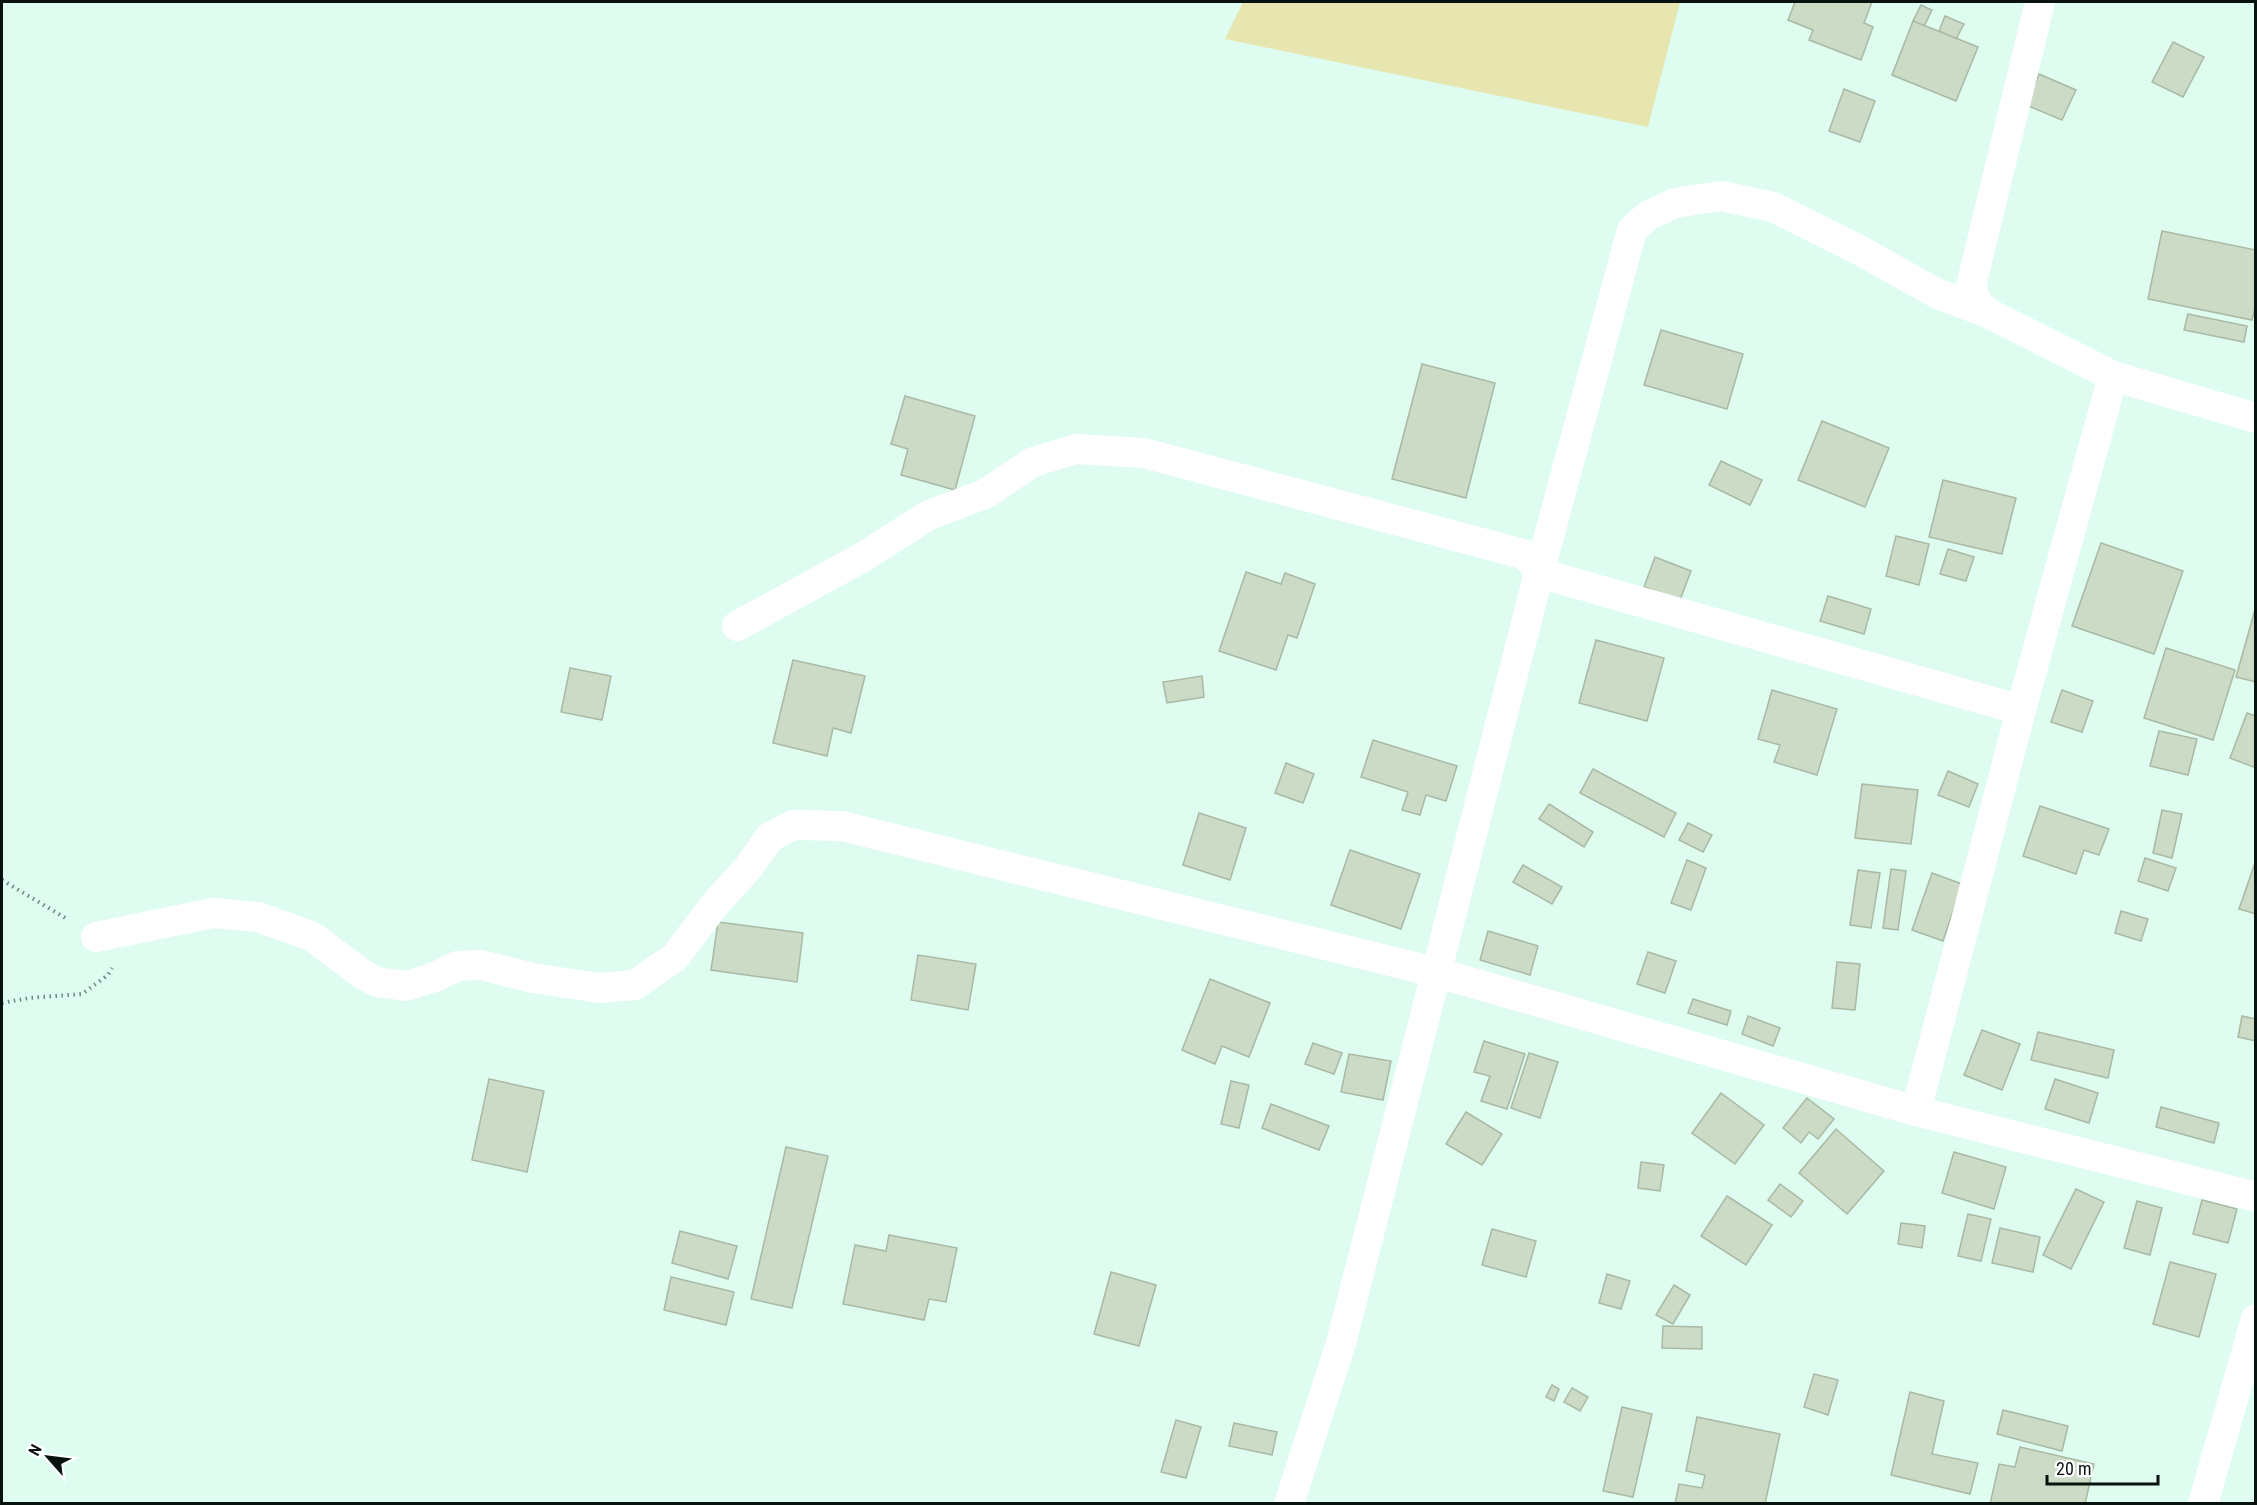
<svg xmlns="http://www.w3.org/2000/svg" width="2257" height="1505" viewBox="0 0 2257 1505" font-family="'Roboto Condensed',sans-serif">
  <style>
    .green { fill: #e7e6b0 }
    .building { fill: #cbdbc5; stroke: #a9b9a4; stroke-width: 1.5 }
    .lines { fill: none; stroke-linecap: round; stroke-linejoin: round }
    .path { stroke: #71857d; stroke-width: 4; stroke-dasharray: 1.5 4.5; stroke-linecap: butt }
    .minor { stroke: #fff; stroke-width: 30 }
  </style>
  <rect width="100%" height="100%" fill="#defcf0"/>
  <!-- green -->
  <path class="green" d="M1243,2H1680L1648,127L1225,39Z"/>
  <!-- building -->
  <g class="building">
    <path d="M1795,2H1872L1864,23L1873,27L1861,60L1809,40L1813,30L1788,20Z"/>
    <path d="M1921,5L1932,10L1924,26L1913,21Z"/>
    <path d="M1945,16L1964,24L1956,39L1939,31Z"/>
    <path d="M1913,21L1978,47L1956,101L1892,75Z"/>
    <path d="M2173,42L2204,57L2183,97L2152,82Z"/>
    <path d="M2039,74L2076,90L2062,120L2026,105Z"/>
    <path d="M1844,89L1875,101L1860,142L1829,131Z"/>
    <path d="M2162,231L2256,250V304L2252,320L2148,299Z"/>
    <path d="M2188,314L2247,326L2244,342L2184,330Z"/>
    <path d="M1661,330L1743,354L1727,409L1644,385Z"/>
    <path d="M1422,364L1495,383L1466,498L1392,479Z"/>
    <path d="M905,396L975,416L955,490L901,475L908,449L891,444Z"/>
    <path d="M1822,421L1889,448L1865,507L1798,480Z"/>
    <path d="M1721,461L1762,480L1750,505L1709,485Z"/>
    <path d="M1943,480L2016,498L2002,554L1929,537Z"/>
    <path d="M1896,536L1929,544L1919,585L1886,576Z"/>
    <path d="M2101,543L2183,571L2154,654L2072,626Z"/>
    <path d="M1948,549L1974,557L1966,581L1940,574Z"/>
    <path d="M1655,557L1691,571L1680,600L1644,587Z"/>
    <path d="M1246,572L1281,584L1285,573L1315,584L1297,638L1288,635L1276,670L1219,651Z"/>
    <path d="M1828,596L1871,609L1864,634L1820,621Z"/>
    <path d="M2256,606V682L2236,677Z"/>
    <path d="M1596,640L1664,658L1647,721L1579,703Z"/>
    <path d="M2166,648L2235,670L2213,740L2144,718Z"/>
    <path d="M793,660L865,676L851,733L833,728L827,756L773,743Z"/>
    <path d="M570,668L611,676L602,720L561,712Z"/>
    <path d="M1202,676L1204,697L1167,703L1163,682Z"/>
    <path d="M1772,690L1837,709L1817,775L1774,762L1780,745L1758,739Z"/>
    <path d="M2062,690L2093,701L2082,732L2051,722Z"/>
    <path d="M2247,713L2256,716V768L2230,758Z"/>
    <path d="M2159,731L2197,739L2188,775L2150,766Z"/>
    <path d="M1373,740L1457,766L1446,801L1426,795L1420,815L1402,810L1408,792L1361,777Z"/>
    <path d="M1286,763L1314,774L1303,803L1275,793Z"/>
    <path d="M1593,769L1676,813L1664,837L1580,793Z"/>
    <path d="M1948,771L1978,784L1969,807L1938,795Z"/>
    <path d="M1862,784L1918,790L1911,844L1855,838Z"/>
    <path d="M1549,804L1593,832L1584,847L1539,819Z"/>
    <path d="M2040,806L2109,829L2099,855L2084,850L2076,874L2023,856Z"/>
    <path d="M2162,810L2182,814L2172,858L2153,853Z"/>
    <path d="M1199,813L1246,828L1230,880L1183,865Z"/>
    <path d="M1688,823L1712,835L1703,852L1679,840Z"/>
    <path d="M1350,850L1420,874L1401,929L1331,905Z"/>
    <path d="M2145,858L2176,868L2168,891L2138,881Z"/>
    <path d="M1687,860L1706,868L1691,910L1671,903Z"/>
    <path d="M2256,860V914L2239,909Z"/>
    <path d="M1523,865L1562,887L1552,904L1513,882Z"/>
    <path d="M1891,869L1906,871L1898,930L1883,928Z"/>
    <path d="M1858,870L1880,873L1871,928L1850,925Z"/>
    <path d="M1932,873L1962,884L1943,941L1912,930Z"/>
    <path d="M2121,911L2148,919L2141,941L2115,933Z"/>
    <path d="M718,922L803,933L797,982L711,970Z"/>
    <path d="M1488,931L1538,946L1530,975L1480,960Z"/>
    <path d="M1648,952L1676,961L1665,993L1637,984Z"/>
    <path d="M918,955L976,964L968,1010L911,1000Z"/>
    <path d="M1837,962L1860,964L1855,1010L1832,1008Z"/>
    <path d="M1210,979L1270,1003L1249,1057L1222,1046L1215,1064L1182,1050Z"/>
    <path d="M1693,999L1731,1011L1727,1025L1688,1013Z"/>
    <path d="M1748,1016L1780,1028L1773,1046L1742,1034Z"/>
    <path d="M2242,1016L2256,1019V1041L2238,1037Z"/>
    <path d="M1982,1030L2020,1044L2002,1090L1964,1075Z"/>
    <path d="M2038,1032L2114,1050L2108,1078L2031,1060Z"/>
    <path d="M1484,1041L1525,1054L1507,1109L1481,1101L1490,1076L1474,1072Z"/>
    <path d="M1313,1043L1342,1053L1334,1074L1305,1064Z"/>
    <path d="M1529,1053L1558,1062L1540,1118L1511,1108Z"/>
    <path d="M1349,1054L1391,1061L1383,1100L1341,1092Z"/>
    <path d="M489,1079L544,1091L527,1172L472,1160Z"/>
    <path d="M2055,1079L2098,1093L2089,1123L2045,1109Z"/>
    <path d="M1231,1081L1249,1085L1239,1128L1221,1124Z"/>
    <path d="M1721,1093L1764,1125L1735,1164L1692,1133Z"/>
    <path d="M1807,1098L1834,1119L1818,1139L1809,1132L1801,1143L1783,1128Z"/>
    <path d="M1271,1104L1329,1126L1319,1150L1262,1128Z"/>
    <path d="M2161,1107L2219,1123L2214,1143L2156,1127Z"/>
    <path d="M1466,1112L1502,1134L1482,1165L1446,1144Z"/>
    <path d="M1836,1129L1884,1171L1847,1214L1799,1173Z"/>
    <path d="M786,1147L828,1156L792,1308L751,1299Z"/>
    <path d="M1954,1152L2006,1167L1994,1209L1942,1193Z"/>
    <path d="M1641,1162L1664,1165L1660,1191L1638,1188Z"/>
    <path d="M1780,1184L1803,1201L1791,1217L1768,1200Z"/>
    <path d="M2076,1189L2104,1202L2071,1269L2043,1255Z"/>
    <path d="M1727,1196L1772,1225L1746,1265L1701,1236Z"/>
    <path d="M2202,1200L2237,1209L2228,1243L2193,1234Z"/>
    <path d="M2137,1201L2162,1208L2150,1255L2124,1248Z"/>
    <path d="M1968,1214L1991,1219L1981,1261L1958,1256Z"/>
    <path d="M1901,1223L1925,1226L1922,1248L1898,1244Z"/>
    <path d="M2000,1228L2040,1237L2033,1272L1992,1263Z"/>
    <path d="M1492,1229L1536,1241L1526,1277L1482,1265Z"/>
    <path d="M680,1231L737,1246L728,1279L672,1263Z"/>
    <path d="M889,1235L957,1248L946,1302L929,1299L924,1320L843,1304L855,1245L886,1251Z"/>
    <path d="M2170,1262L2216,1274L2199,1337L2153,1324Z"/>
    <path d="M1111,1272L1156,1285L1139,1346L1094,1334Z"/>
    <path d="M1607,1274L1630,1281L1621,1309L1599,1303Z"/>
    <path d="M671,1277L734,1292L726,1325L664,1310Z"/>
    <path d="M1674,1285L1690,1295L1673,1324L1656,1315Z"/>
    <path d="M1663,1326L1702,1327V1349L1662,1348Z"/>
    <path d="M1814,1374L1838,1380L1828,1415L1804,1407Z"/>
    <path d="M1552,1385L1559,1389L1554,1401L1546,1397Z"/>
    <path d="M1572,1388L1588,1397L1580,1411L1564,1402Z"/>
    <path d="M1910,1392L1944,1401L1932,1454L1978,1463L1970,1494L1891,1475Z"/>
    <path d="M1622,1407L1652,1414L1633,1497L1603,1491Z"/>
    <path d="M2003,1410L2068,1426L2062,1451L1997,1434Z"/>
    <path d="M1697,1417L1780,1434L1765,1504H1675L1679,1484L1702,1488L1705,1475L1686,1471Z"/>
    <path d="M1176,1420L1201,1427L1186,1478L1161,1472Z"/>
    <path d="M1234,1423L1277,1432L1272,1455L1229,1446Z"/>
    <path d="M2020,1447L2094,1464L2085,1504H1990L1999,1464L2015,1467Z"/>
  </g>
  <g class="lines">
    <!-- path -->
    <g class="path">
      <path d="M2,880L67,919"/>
      <path d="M2,1003L29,998L82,994L108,975L112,968"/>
    </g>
    <!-- minor -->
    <g class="minor">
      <path d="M2040,2L1971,286L1977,303L1990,314L2113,376L2256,418"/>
      <path d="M2113,376L2021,710L1916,1111L2256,1197"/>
      <path d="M737,626L863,557L929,515L985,494L1033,462L1076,449L1144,453L1523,554L1532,561L1539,573L2021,710"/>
      <path d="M96,937L213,913L259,917L313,937L362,974L377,982L406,986L435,977L457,966L481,965L533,978L599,988L635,985L675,957L716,903L748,868L770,837L793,825L842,826L1435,972L1916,1111"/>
      <path d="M1289,1504L1341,1343L1539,573L1632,230L1649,215L1675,203L1721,196L1773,207L1861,251L1936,293L1990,314"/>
      <path d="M2203,1504L2256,1319"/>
    </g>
  </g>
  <!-- border -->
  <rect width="2257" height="1505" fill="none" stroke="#08120e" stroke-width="6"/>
  <!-- north arrow -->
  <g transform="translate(48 1457) rotate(298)" stroke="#ffffff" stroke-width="4.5" paint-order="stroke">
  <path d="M0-4.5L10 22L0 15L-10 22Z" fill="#08120e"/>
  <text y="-9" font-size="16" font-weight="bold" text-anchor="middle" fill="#08120e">N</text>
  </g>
  <!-- scale -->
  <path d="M2047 1475v9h111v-9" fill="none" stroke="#08120e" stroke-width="3"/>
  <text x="2056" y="1475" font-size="18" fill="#08120e" stroke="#ffffff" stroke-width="4.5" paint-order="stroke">20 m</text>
</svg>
